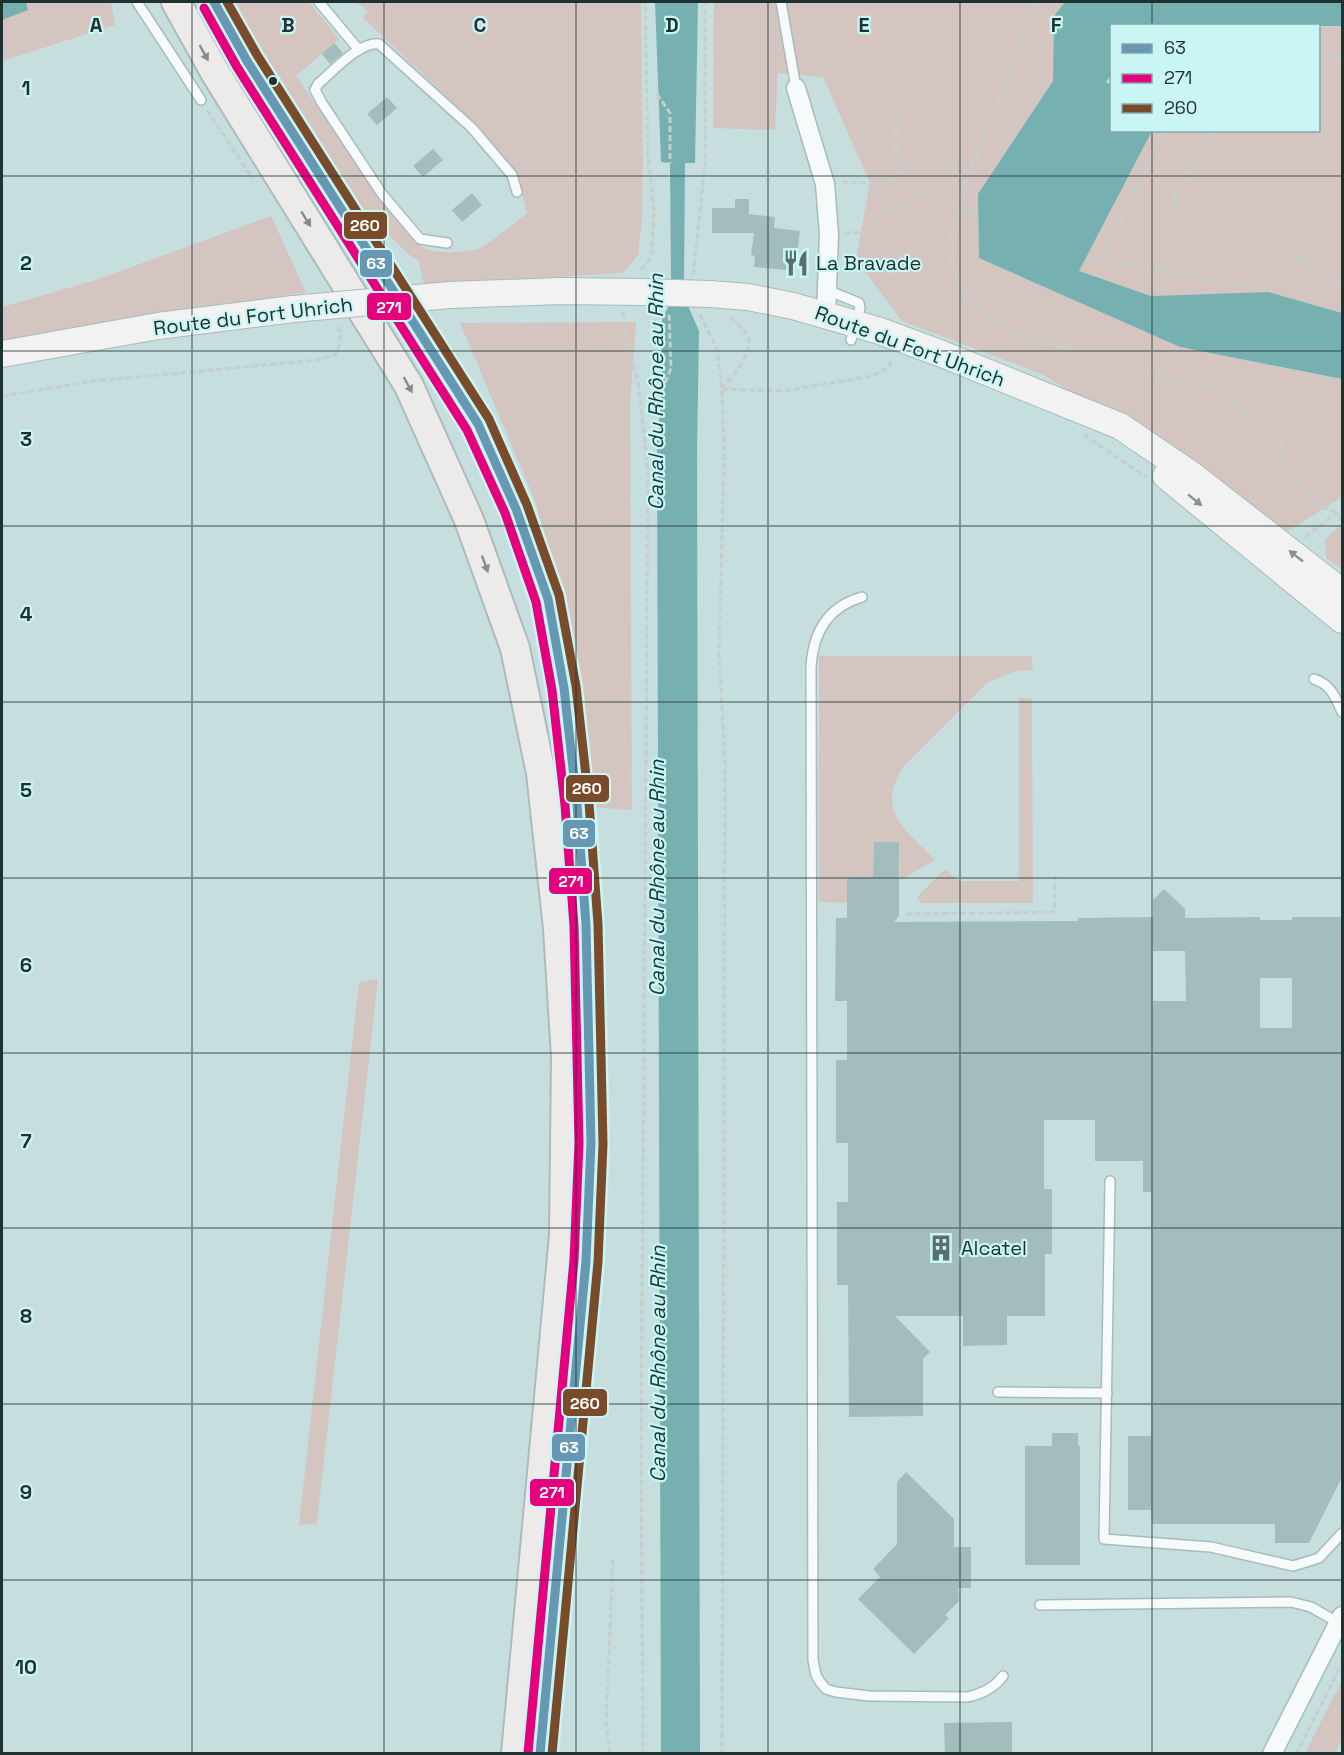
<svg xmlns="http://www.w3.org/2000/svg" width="1344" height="1755" viewBox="0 0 1344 1755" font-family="'Space Grotesk',sans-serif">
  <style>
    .green { fill: #d4c5c1 }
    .water { fill: #76b0b0 }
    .building { fill: #a3bcbc; fill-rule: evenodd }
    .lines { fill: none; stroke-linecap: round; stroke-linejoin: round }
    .lane-casing { stroke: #a8bbbb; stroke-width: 12 }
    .street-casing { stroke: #a8bbbb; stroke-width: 21 }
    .secondary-casing { stroke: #a8bbbb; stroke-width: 28 }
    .primary-casing { stroke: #aebbbb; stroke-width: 32 }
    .path { stroke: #c7cece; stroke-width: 3; stroke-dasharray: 6 3; stroke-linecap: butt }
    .lane { stroke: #f6fafa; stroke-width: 9 }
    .street { stroke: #f6fafa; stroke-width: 18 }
    .secondary { stroke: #f2f2f2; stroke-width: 26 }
    .primary { stroke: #edebe9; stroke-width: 28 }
    .secondary-bridge-casing { stroke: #a8bbbb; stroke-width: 28; stroke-linecap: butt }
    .secondary-bridge { stroke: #f2f2f2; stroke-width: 26 }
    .bus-1-casing { stroke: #c9f6f5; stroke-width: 14 }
    .bus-2-casing { stroke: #c9f6f5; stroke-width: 14 }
    .bus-3-casing { stroke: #c9f6f5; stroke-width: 14 }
    .bus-1 { stroke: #6698b4; stroke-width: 9 }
    .bus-2 { stroke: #e5007d; stroke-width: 9 }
    .bus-3 { stroke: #7a4b2a; stroke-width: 9 }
    .oneway { fill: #868e8d }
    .oneway2 { fill: #899292 }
    .grid { fill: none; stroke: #203131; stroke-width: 1.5; stroke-opacity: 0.55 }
    .bus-dot { fill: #203131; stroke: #c9f6f5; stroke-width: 2 }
    .labels { text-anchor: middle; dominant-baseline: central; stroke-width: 4.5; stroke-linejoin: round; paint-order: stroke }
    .poi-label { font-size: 20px; fill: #203131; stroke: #c9f6f5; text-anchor: start }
    .street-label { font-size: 20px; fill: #203131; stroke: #c9f6f5 }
    .water-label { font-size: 21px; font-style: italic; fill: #173b3b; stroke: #c9f6f5 }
    .grid-label { font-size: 20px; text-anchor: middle; font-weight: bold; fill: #203131; stroke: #c9f6f5; stroke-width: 4.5; stroke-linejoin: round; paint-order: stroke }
    .line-badge { stroke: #c9f6f5; stroke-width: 2 }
    .badge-label { font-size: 16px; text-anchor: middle; font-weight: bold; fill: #fff }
  </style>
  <rect width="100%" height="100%" fill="#c6dede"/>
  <!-- green -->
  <g class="green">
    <path d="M26,2H111L115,25L2,61V20L27,10Z"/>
    <path d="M231,2H309L339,39L296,76L379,197L419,245C430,255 464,253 478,249C488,245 517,221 527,213L517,173L477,125L363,18L368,11L356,2H641L643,153L642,221L638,255L623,273L424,285L419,262L407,253L363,209Z"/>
    <path d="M714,2H1065L1054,17L1053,81L978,194L979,258L1180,347L1341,379L1342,497L1288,531L1042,374L902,321L856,259L870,183L823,77L778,73L775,130L713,128Z"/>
    <path d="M1342,26V313L1268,292L1151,296L1079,271L1152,131L1318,130L1319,27Z"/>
    <path d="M271,216L306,292L2,341V307L96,280Z"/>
    <path d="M636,322L630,404L632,810L590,807L579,665L535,501L460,323Z"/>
    <path d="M1342,524V570L1326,558L1325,539Z"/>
    <path d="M819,656H1032L1033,670L1015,671L987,683L904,766C874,810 906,830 935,860L900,880L899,842H874L873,877L847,878V903L819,902Z"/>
    <path d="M1019,698H1032L1033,903H921L917,897L945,869L958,881H1019Z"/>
    <path d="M378,979L317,1523L299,1525L359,982Z"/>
    <path d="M1342,1680V1739L1335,1753H1305Z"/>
  </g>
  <!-- water -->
  <g class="water">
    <path d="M2,2H26L28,10L2,20Z"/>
    <path d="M655,2H698L695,163H685L684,280L689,308L699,331L697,450L700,1754L661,1753L657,441L662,391V320L669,305L671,280L670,163L661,162Z"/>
    <path d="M1065,2H1342V26H1112L1111,75L1106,82L1111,85L1112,130L1152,131L1079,271L1151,296L1268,292L1342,313V379L1180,347L979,258L978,194L1053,81L1054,16Z"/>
  </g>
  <!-- building -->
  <g class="building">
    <path d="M334,43L343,53L330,64L322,54Z"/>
    <path d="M387,97L397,108L377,125L367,114Z"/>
    <path d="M433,149L443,160L423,177L413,166Z"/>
    <path d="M472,193L482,205L462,222L452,210Z"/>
    <path d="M735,199H749V214L775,217L774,228L800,231L795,271L754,267L755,256L751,255L754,233H712V208H735Z"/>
    <path d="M874,842H899V916L894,922L1078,921V918L1153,917V900L1164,889L1185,909V918L1260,917V920H1292V917H1342V1477L1309,1543H1275V1524H1152L1151,1510H1128V1436H1151V1192H1143V1161H1095V1120H1044V1189H1052V1254H1045V1316H1007V1345L963,1346V1316H895L930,1352L923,1359V1416L849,1417L848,1285H837V1202H848V1143H836V1060H847V1001H835L836,918H847V878L873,877ZM1153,951H1185L1186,1001H1153ZM1260,978H1292V1028H1260Z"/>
    <path d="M1052,1433H1078V1446H1080V1565H1025V1446H1052Z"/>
    <path d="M906,1472L954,1519V1547H971V1588H958L959,1601L945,1615L949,1618L914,1654L858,1599L880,1577L873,1569L897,1544V1482Z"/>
    <path d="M1012,1722V1754H945L944,1723Z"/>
  </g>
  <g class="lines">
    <!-- lane casing -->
    <g class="lane-casing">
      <g id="lane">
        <path d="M137,2L201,100"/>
        <path d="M319,2L359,50"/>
        <path d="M781,2L796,88"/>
        <path d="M447,243L420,239L382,194L322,103L315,90L318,84C331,73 361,40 379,44L472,128L512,175L517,192"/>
        <path d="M827,290L859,303L860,308L851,340"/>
        <path d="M862,597C827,607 813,633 811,667L813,1660L816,1675L820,1682L826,1689L836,1692L869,1696L968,1697C983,1693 994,1688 1003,1676"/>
        <path d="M1314,679C1331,685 1335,696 1342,712"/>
        <path d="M1110,1181L1104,1539L1211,1547L1293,1566L1319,1558L1342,1533"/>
        <path d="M998,1392L1107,1393"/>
        <path d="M1040,1605L1291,1602L1311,1607L1339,1623"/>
      </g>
    </g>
    <!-- street casing -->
    <g class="street-casing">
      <g id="street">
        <path d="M796,88L825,184L829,234L826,314"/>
        <path d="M1272,1754L1342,1616"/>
      </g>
    </g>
    <!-- secondary casing -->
    <g class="secondary-casing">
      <g id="secondary">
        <path d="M710,294L748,297L793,306L880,331L942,354L1120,426L1192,475L1342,592"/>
        <path d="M450,295L560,291L641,292"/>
        <path d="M2,354L158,326L293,309"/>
        <path d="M1166,476L1342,620"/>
      </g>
    </g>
    <!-- primary casing -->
    <g class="primary-casing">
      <g id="primary">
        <path d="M176,2L216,74L409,386L469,520L515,648L541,773L558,928L566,1057L564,1235L516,1754"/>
        <path d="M214,2L247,61L478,424L516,509L548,599L564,688L577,804L586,925L591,1143L586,1261L540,1754"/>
      </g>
    </g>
    <!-- path -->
    <g class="path">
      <path d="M1034,2L1027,14L999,102L971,166L961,209L956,220L951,237V252L958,287L971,304L1004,327L1030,340L1061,346L1159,378L1210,388L1227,396L1278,440L1289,471L1315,504L1337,513L1342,524"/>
      <path d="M1318,58L1342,56"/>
      <path d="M657,94L670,113V163"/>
      <path d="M892,97L903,104L895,134L899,174"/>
      <path d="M207,110L253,179"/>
      <path d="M1163,130L1102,260L1246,286L1300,259"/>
      <path d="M1211,130L1173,203L1262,232L1342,288"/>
      <path d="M842,182L883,184L919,161L971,166"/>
      <path d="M845,233L862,232L879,218L912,199L929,193L961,209L975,211"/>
      <path d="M1087,259L1102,260"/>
      <path d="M641,270L650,259L652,250L654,211L648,156L645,2"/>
      <path d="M693,275L705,165V2"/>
      <path d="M623,312L625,336L638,382L648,471L641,1446L643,1754"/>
      <path d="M700,314L717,349L722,389L724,456L719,656L725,761L722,1754"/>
      <path d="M722,389L783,391L872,376L888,368L893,358"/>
      <path d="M722,389C731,377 757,350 747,335C743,328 735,323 730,317"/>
      <path d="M662,391L671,368L669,313"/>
      <path d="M2,396L94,381L318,360L336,354L341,339L338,324"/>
      <path d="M1084,435L1146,477"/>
      <path d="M1305,537L1342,509"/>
      <path d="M906,914L1055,912V872"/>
      <path d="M610,1754L606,1723L613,1559"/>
      <path d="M1296,1754L1342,1663"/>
    </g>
    <!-- lane -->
    <use href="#lane" class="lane"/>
    <!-- street -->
    <use href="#street" class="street"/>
    <!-- secondary -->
    <use href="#secondary" class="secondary"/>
    <!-- primary -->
    <use href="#primary" class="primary"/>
    <!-- secondary-bridge casing -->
    <g class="secondary-bridge-casing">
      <g id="secondary-bridge">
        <path d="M641,292L710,294"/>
        <path d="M293,309L450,295"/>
      </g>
    </g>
    <!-- secondary-bridge -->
    <use href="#secondary-bridge" class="secondary-bridge"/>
    <!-- bus-1 casing -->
    <g class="bus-1-casing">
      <path id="bus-1" d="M214,2L247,61L478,424L516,509L548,599L564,688L577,804L586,925L591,1143L586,1261L540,1754"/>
    </g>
    <!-- bus-2 casing -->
    <g class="bus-2-casing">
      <path id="bus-2" d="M204,8L237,67L467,430L505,513L536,602L552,690L565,805L574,926L579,1143L574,1260L528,1753"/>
    </g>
    <!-- bus-3 casing -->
    <g class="bus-3-casing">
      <path id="bus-3" d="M227,2L257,55L489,419L527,505L559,595L576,686L589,803L598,924L603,1144L598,1262L552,1754"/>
    </g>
    <!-- bus-1 -->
    <use href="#bus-1" class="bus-1"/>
    <!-- bus-2 -->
    <use href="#bus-2" class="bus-2"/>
    <!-- bus-3 -->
    <use href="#bus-3" class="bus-3"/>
  </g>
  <!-- one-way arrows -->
  <defs><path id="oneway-solid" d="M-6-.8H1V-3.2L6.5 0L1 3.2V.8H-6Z" transform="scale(1.5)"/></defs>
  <g class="oneway">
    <use href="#oneway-solid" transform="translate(204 53) rotate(61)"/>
    <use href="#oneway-solid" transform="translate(306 219) rotate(58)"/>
    <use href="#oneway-solid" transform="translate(408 385) rotate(62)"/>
    <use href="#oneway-solid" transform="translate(485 564) rotate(70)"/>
  </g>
  <g class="oneway2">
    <use href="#oneway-solid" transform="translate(1195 500) rotate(39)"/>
    <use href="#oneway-solid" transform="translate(1296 556) rotate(-142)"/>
  </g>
  <!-- grid -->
  <path class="grid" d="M192,2V1754M384,2V1754M576,2V1754M768,2V1754M960,2V1754M1152,2V26M1152,130V1754M2,176H1342M2,351H1342M2,526H1342M2,702H1342M2,878H1342M2,1053H1342M2,1228H1342M2,1404H1342M2,1580H1342"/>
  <!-- icons -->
  <defs>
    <g id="restaurant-bare" transform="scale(2.07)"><path d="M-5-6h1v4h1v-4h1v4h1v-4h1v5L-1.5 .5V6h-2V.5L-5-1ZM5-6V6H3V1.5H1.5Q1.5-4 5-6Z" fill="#5a6e6e" stroke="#c9f6f5" stroke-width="2.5" paint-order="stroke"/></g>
    <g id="building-bare" transform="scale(2.07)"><path d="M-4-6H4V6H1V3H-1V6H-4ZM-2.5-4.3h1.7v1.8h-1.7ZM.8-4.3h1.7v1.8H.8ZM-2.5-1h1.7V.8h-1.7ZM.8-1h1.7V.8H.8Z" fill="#5a6e6e" stroke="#c9f6f5" stroke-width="2.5" paint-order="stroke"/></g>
  </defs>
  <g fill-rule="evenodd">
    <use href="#restaurant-bare" x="796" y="263"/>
    <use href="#building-bare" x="941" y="1248"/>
  </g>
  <!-- markers -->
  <circle class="bus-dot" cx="273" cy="81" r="5"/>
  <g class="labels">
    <!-- poi labels -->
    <g class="poi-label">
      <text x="816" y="263">La Bravade</text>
      <text x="961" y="1248">Alcatel</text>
    </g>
    <!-- street labels -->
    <g class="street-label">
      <text transform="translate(253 316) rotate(-7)">Route du Fort Uhrich</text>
      <text transform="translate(910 346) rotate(20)">Route du Fort Uhrich</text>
    </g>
    <!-- water labels -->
    <g class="water-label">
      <text transform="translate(655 392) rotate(-90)">Canal du Rhône au Rhin</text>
      <text transform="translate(656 878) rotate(-90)">Canal du Rhône au Rhin</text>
      <text transform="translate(657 1364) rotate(-90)">Canal du Rhône au Rhin</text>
    </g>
  </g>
  <g class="grid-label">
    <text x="96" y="32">A</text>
    <text x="288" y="32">B</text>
    <text x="480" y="32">C</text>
    <text x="672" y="32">D</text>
    <text x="864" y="32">E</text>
    <text x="1056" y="32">F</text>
    <text x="26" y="95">1</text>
    <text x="26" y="270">2</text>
    <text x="26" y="446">3</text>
    <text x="26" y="621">4</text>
    <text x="26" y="797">5</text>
    <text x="26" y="972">6</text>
    <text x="26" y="1148">7</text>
    <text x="26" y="1323">8</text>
    <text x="26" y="1499">9</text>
    <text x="26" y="1674">10</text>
  </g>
  <g class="line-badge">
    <rect x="343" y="211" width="45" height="29" rx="6" fill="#7a4b2a"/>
    <rect x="359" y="249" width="34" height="29" rx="6" fill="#6698b4"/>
    <rect x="366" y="292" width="46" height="29" rx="6" fill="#e5007d"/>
    <rect x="565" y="774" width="45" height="29" rx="6" fill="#7a4b2a"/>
    <rect x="562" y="819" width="34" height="29" rx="6" fill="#6698b4"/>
    <rect x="548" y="867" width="45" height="28" rx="6" fill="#e5007d"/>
    <rect x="562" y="1388" width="46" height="29" rx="6" fill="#7a4b2a"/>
    <rect x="551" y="1433" width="35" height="29" rx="6" fill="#6698b4"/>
    <rect x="529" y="1478" width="46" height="29" rx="6" fill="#e5007d"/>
  </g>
  <g class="badge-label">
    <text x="365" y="231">260</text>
    <text x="376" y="269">63</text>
    <text x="389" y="313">271</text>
    <text x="587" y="794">260</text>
    <text x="579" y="839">63</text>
    <text x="571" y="887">271</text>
    <text x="585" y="1409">260</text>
    <text x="569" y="1453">63</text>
    <text x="552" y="1498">271</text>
  </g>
  <!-- border -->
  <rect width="1344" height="1755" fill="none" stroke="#203131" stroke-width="6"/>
  <!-- legend -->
  <rect x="1110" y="24" width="210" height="108" fill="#c9f6f5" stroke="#85a7a7" stroke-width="1.5"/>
  <rect x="1122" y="44" width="30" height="9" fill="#6698b4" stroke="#85a7a7" stroke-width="1.5"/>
  <text x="1164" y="54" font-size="18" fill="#203131">63</text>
  <rect x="1122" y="74" width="30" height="9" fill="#e5007d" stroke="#85a7a7" stroke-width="1.5"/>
  <text x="1164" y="84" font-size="18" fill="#203131">271</text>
  <rect x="1122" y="104" width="30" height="9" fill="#7a4b2a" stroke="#85a7a7" stroke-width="1.5"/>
  <text x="1164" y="114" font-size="18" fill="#203131">260</text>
</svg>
